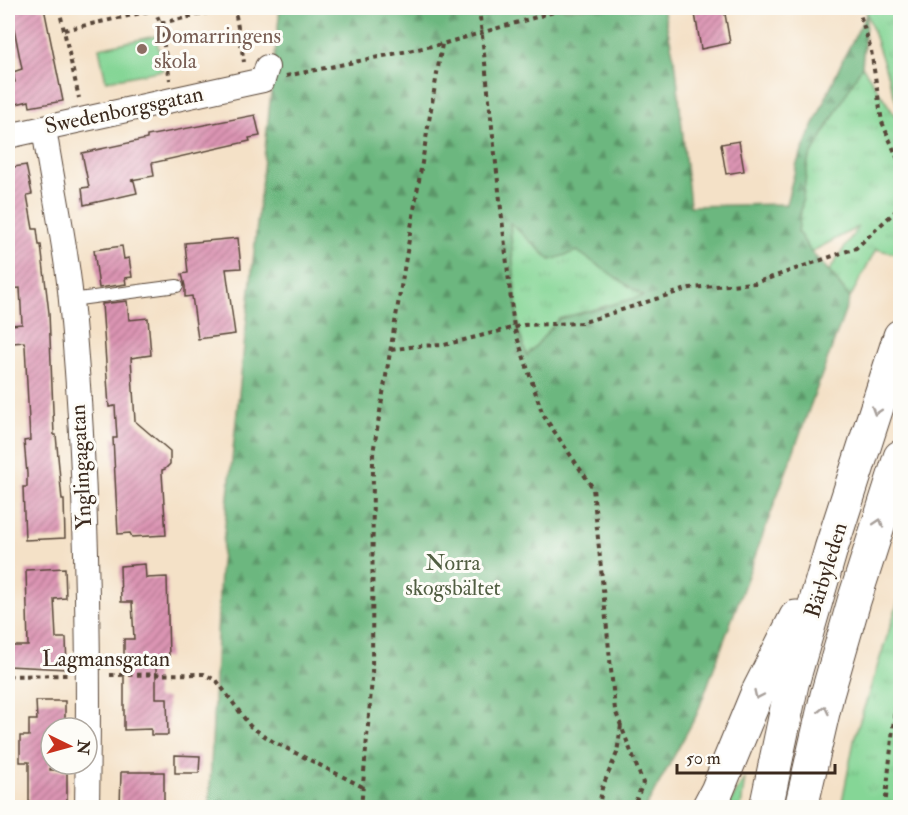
<svg xmlns="http://www.w3.org/2000/svg" width="908" height="815" viewBox="0 0 908 815" font-family="'IM FELL Double Pica',serif">
  <style>
    .grass { fill: url(#grass-tufts); stroke: #60805a; stroke-width: 1.5 }
    .forest { fill: url(#forest-firs); stroke: #54704e; stroke-width: 1.5; fill-rule: evenodd }
    .pitch { fill: #85d696; stroke: #60805a; stroke-width: 1.5 }
    .building { fill: url(#building-hatch) }
    .lines { fill: none; stroke-linecap: round; stroke-linejoin: round }
    .service-casing { stroke: #574537; stroke-width: 14 }
    .minor-casing { stroke: #574537; stroke-width: 26 }
    .primary-casing { stroke: #574537; stroke-width: 35 }
    .path { stroke: #574537; stroke-width: 4; stroke-dasharray: 4.5 4.5; stroke-linecap: butt }
    .service { stroke: #fff; stroke-width: 12 }
    .minor { stroke: #fff; stroke-width: 24 }
    .primary { stroke: #fff; stroke-width: 33 }
    .oneway { stroke: #a79f9a }
    .education-dot { fill: #8d6e63; stroke: #fdfcf7; stroke-width: 2 }
    .labels { text-anchor: middle; dominant-baseline: central; stroke-width: 6; stroke-linejoin: round; paint-order: stroke }
    .education-label { font-size: 22px; fill: #785e54; stroke: #fdfcf7; text-anchor: start }
    .street-label { font-size: 22px; fill: #3b2a1e; stroke: #fdfcf7 }
    .park-label { font-size: 22px; fill: #515e42; stroke: #fdfcf7 }
  </style>
  <defs>
    <pattern id="grass-tufts" width="24" height="20" patternUnits="userSpaceOnUse" patternTransform="scale(1.5)"><rect width="24" height="20" fill="#85d696"/><path d="M3 7l-1-3M5 7V3M7 7l1-3M15 17l-1-3M17 17v-4M19 17l1-3" fill="none" stroke="#74b881"/></pattern>
    <pattern id="forest-firs" width="22" height="20" patternUnits="userSpaceOnUse" patternTransform="scale(1.5)"><rect width="22" height="20" fill="#6cb77f"/><path d="M5 1l3.5 6h-7zM16 11l3.5 6h-7z" fill="#5a9567"/></pattern>
    <pattern id="building-hatch" width="6" height="6" patternUnits="userSpaceOnUse" patternTransform="scale(1.5)"><rect width="6" height="6" fill="#db94b3"/><path d="M-1 1l2-2M0 6l6-6M5 7l2-2" fill="none" stroke="#b37991"/></pattern>
  </defs>
  <rect width="100%" height="100%" fill="#fdfcf7"/>
  <filter id="ink" filterUnits="userSpaceOnUse"><feTurbulence type="fractalNoise" baseFrequency=".0167" numOctaves="2"/><feDisplacementMap in="SourceGraphic" scale="12" xChannelSelector="R" yChannelSelector="G"/><feConvolveMatrix kernelMatrix="1 2 1 2 8 2 1 2 1" color-interpolation-filters="sRGB"/></filter>
  <filter id="wash" filterUnits="userSpaceOnUse"><feTurbulence type="fractalNoise" baseFrequency=".008" numOctaves="4" result="noise"/><feDisplacementMap in="SourceGraphic" scale="24" xChannelSelector="R" yChannelSelector="G"/><feGaussianBlur stdDeviation="1.35" result="paint"/><feColorMatrix in="noise" values="0 0 0 0 0 0 0 0 0 0 0 0 0 0 0 0 0 1.4 0 .05"/><feComposite in="paint" operator="in"/></filter>
  <g filter="url(#wash)">
    <rect width="100%" height="100%" fill="#f4e1c7"/>
    <!-- grass -->
    <g class="grass">
      <path d="M866,8H900V113L867,13Z"/>
      <path d="M862,66L900,123V255L876,249L850,298L829,271L858,227L811,252L798,232L808,161Z"/>
      <path d="M510,222L550,260L577,251L644,296L559,319L527,356L518,329Z"/>
      <path d="M900,596V807H841L855,736Z"/>
      <path d="M745,777L741,807H728Z"/>
    </g>
    <!-- forest -->
    <path class="forest" d="M280,8H663L676,67L690,206L786,204L797,163L843,59L867,13L862,66L808,161L798,232L811,252L829,271L850,298L697,714L646,807L209,808L220,572ZM510,223L551,260L577,251L643,296L559,319L527,356L518,329Z"/>
    <!-- pitch -->
    <path class="pitch" d="M156,36L163,70L106,81L99,48Z"/>
    <g id="blocks">
      <!-- building -->
      <g class="building">
        <path d="M10,8H44L63,101L30,107L29,101L8,106V84L15,82L13,72L22,69Z"/>
        <path d="M694,8H724L730,43L701,49Z"/>
        <path d="M255,115L260,136L249,138L250,141L152,163L154,176L131,180L134,181L137,193L84,205L82,188L89,187L82,153L147,139V136Z"/>
        <path d="M739,141L744,171L726,174L721,144Z"/>
        <path d="M26,165L32,194L27,195L33,229H37L39,245H41L49,313L54,435H56L62,500H64L65,538L25,540L23,487H27V474L24,441L30,440L25,346L24,342L13,343L11,325L22,324L20,288L8,289V168Z"/>
        <path d="M238,238L241,268L226,269L235,334L198,339L192,296L185,297V286L182,274L188,273L185,243Z"/>
        <path d="M122,246L124,259L129,258L132,277L125,278L126,284L99,288L94,250Z"/>
        <path d="M127,301L129,320L148,318L151,355L131,358L135,421L170,451V464L165,469L162,470V473L166,535L132,537L130,533L118,534L113,438H117L115,406L109,407L102,304Z"/>
        <path d="M145,564L146,578L167,577L169,658H156V698H167L168,735H151V729L124,730V639H134L132,602H121L120,566Z"/>
        <path d="M65,568L66,598L54,599L56,638H66L67,669L8,666V646H28L26,570Z"/>
        <path d="M36,701H65V727L50,728V770H67V807H29V762H20V736H29V720H37Z"/>
        <path d="M175,755L200,756L199,773H175Z"/>
        <path d="M121,772H164V807H120Z"/>
      </g>
    </g>
  </g>
  <g filter="url(#ink)">
    <use href="#blocks" fill-opacity="0" stroke="#574537" stroke-width="1.5"/>
    <g class="lines">
      <!-- service casing -->
      <g class="service-casing">
        <path id="service" d="M71,300L177,286"/>
      </g>
      <!-- minor casing -->
      <g class="minor-casing">
        <g id="minor">
          <path d="M44,128C52,182 64,236 70,290C87,461 90,635 87,808"/>
          <path d="M8,136L263,80L267,67"/>
        </g>
      </g>
      <!-- primary casing -->
      <g class="primary-casing">
        <g id="primary">
          <path d="M708,808L717,791L757,694L796,617"/>
          <path d="M766,808L792,684L831,549L900,336"/>
          <path d="M801,808L827,695L854,601L900,457"/>
        </g>
      </g>
      <!-- path -->
      <g class="path">
        <path d="M59,8L79,98"/>
        <path d="M154,8L160,23L170,80"/>
        <path d="M230,8L236,16L244,62"/>
        <path d="M479,8L514,328L543,415L593,488L615,710L643,783L633,808"/>
        <path d="M858,8L871,50L882,122L900,164"/>
        <path d="M161,23L230,8"/>
        <path d="M64,30L155,10"/>
        <path d="M286,76L442,44L568,8"/>
        <path d="M391,350L416,346L444,345L524,325L581,323L690,288L755,283L856,248L900,207"/>
        <path d="M110,675L204,674L217,681L250,726L272,741L363,787"/>
        <path d="M8,676L67,675"/>
        <path d="M361,808L372,679L373,453L442,44"/>
        <path d="M599,808L602,788L617,753L621,725"/>
        <path d="M885,808L898,678L900,669"/>
      </g>
      <!-- service -->
      <use href="#service" class="service"/>
      <!-- minor -->
      <use href="#minor" class="minor"/>
      <!-- primary -->
      <use href="#primary" class="primary"/>
    </g>
    <!-- one-way arrows -->
    <defs><path id="oneway-chevron" d="M-2-3.5L2.5 0L-2 3.5" fill="none" stroke-width="1.6" stroke-linecap="round" stroke-linejoin="round" transform="scale(1.5)"/></defs>
    <g class="oneway">
      <use href="#oneway-chevron" transform="translate(876 411) rotate(108)"/>
      <use href="#oneway-chevron" transform="translate(879 523) rotate(-72)"/>
      <use href="#oneway-chevron" transform="translate(758 695) rotate(115)"/>
      <use href="#oneway-chevron" transform="translate(824 710) rotate(-77)"/>
    </g>
  </g>
  <!-- markers -->
  <circle class="education-dot" cx="142" cy="49" r="6"/>
  <g class="labels">
    <!-- education labels -->
    <g class="education-label">
      <text x="154" y="36">Domarringens<tspan x="154" dy="25">skola</tspan></text>
    </g>
    <!-- street labels -->
    <g class="street-label">
      <text transform="translate(124 110) rotate(-12)">Swedenborgsgatan</text>
      <text transform="translate(81 467) rotate(-93)">Ynglingagatan</text>
      <text transform="translate(826 570) rotate(-73)">Bärbyleden</text>
      <text x="106" y="659">Lagmansgatan</text>
    </g>
    <!-- park labels -->
    <g class="park-label">
      <text x="453" y="563">Norra<tspan x="453" dy="25">skogsbältet</tspan></text>
    </g>
  </g>
  <!-- margin -->
  <rect width="908" height="815" fill="none" stroke="#fdfcf7" stroke-width="30"/>
  <!-- north arrow -->
  <g transform="translate(69 746) rotate(95)"><circle r="28" fill="#fdfcf7" stroke="#afa8a0" stroke-width="1.5"/>
  <path d="M0-4.5L10 22L0 15L-10 22Z" fill="#c8321e"/>
  <text y="-9" font-size="16" font-weight="bold" text-anchor="middle" fill="#3b2a1e">N</text>
  </g>
  <!-- scale -->
  <path d="M677 764v9h158v-9" fill="none" stroke="#3b2a1e" stroke-width="3"/>
  <text x="686" y="764" font-size="18" fill="#3b2a1e" stroke="#fdfcf7" stroke-width="4.5" paint-order="stroke">50 m</text>
</svg>
